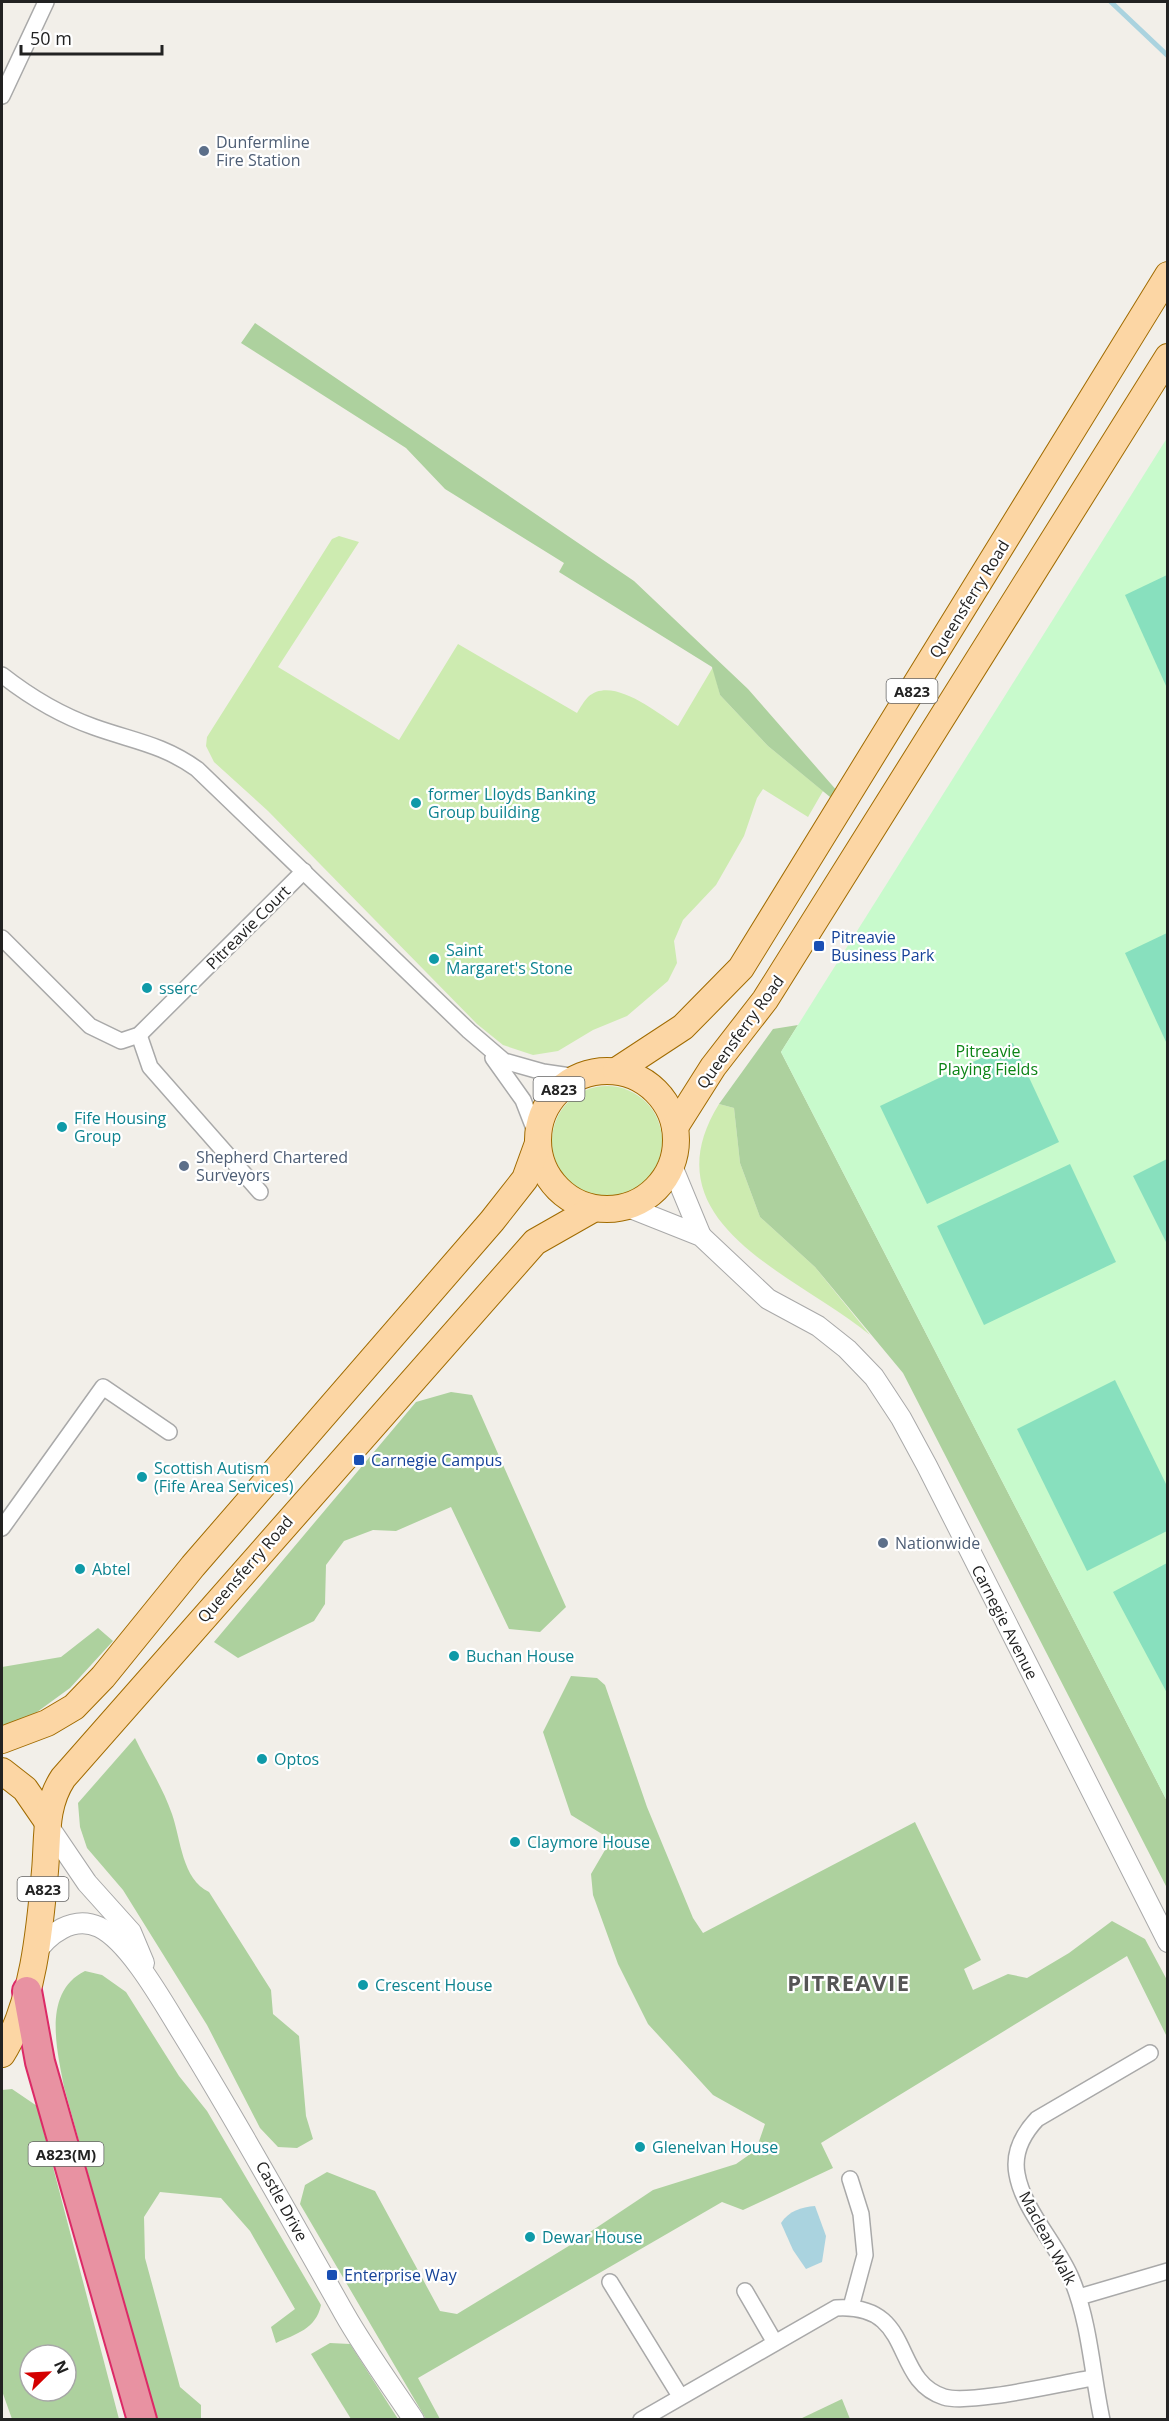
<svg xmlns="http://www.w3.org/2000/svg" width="1169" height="2421" viewBox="0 0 1169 2421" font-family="'Open Sans',sans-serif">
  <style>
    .grass { fill: #cdebb0 }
    .forest { fill: #add19e; fill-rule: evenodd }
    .park { fill: #c8facc }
    .pitch { fill: #88e0be }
    .water { fill: #aad3df }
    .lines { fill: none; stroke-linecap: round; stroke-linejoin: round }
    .stream { stroke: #aad3df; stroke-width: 5 }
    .minor-casing { stroke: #a9a9a9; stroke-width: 18 }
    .tertiary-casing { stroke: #a9a9a9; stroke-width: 22 }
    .primary-casing { stroke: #a06b00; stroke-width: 28 }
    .motorway-casing { stroke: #dc2a67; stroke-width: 32 }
    .minor { stroke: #fff; stroke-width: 15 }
    .tertiary { stroke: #fff; stroke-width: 20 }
    .primary { stroke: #fcd6a4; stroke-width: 26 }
    .motorway { stroke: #e892a2; stroke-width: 28 }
    .service-dot { fill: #5c6f8a; stroke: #fff; stroke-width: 2 }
    .culture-dot { fill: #0f9aa8; stroke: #fff; stroke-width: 2 }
    .transit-dot { fill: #1a4fb4; stroke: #fff; stroke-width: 2 }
    .labels { text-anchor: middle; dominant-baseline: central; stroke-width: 4.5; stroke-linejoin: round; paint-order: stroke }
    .shield { fill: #fff; stroke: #646464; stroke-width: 1.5 }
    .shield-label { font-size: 15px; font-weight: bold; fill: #222 }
    .service-label { font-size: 16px; fill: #4e5e75; stroke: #fff; text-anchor: start }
    .street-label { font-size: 16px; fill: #222; stroke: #fff }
    .culture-label { font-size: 16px; fill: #0d838f; stroke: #fff; text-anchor: start }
    .transit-label { font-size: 16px; fill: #164399; stroke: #fff; text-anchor: start }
    .park-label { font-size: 16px; fill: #0c8416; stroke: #fff }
    .district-label { font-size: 22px; font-weight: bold; letter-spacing: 1.5px; fill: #555; stroke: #fff }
  </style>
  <rect width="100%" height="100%" fill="#f2efe9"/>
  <!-- grass -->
  <g class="grass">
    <path d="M339,536L359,542L278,667L399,740L458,644L577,713C580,708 584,701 588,697C612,675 657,713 678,726L713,667L720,695L768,746L823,791L808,817L763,789L757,798L744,836L716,885L683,920L674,941L677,963L668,981L627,1016L593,1030L558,1051L533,1055L503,1045L477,1024L268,811L214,762L206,746L207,737L332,539Z"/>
    <circle cx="607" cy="1141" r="55"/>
    <path d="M719,1104L734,1108L740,1163L760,1217L815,1267L870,1335C798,1275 645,1224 719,1104Z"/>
  </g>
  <!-- forest -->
  <g class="forest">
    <path d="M255,323L634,581L748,689L845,800L841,806L768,746L720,695L712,667L559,572L564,563L445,489L406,448L241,343Z"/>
    <path d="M798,1025L781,1052L1167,1801V1888L903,1373L815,1267L760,1217L740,1163L734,1108L719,1104L773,1029Z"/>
    <path d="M451,1392L472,1395L566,1607L540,1632L509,1629L451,1507L396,1531L373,1530L344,1541L326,1565L325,1604L314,1621L238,1658L214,1642L416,1402Z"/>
    <path d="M98,1628L113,1641L70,1688L26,1720L2,1725V1667L61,1657Z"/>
    <path d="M571,1676L597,1678L605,1685L647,1807L693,1918L703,1933L915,1822L981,1960L964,1969L973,1990L1008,1974L1027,1978L1069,1953L1112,1921L1145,1939L1167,1980V2037L1127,1956L821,2143L833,2168L743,2210L722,2202L418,2378L440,2419H426L300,2204L305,2185L327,2172L375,2191L440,2311L457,2314L572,2244L653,2190L736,2164L756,2150L765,2124L713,2095L648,2024L618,1964L593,1895L591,1874L605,1850L602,1834L571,1815L543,1732Z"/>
    <path d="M135,1738C147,1763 163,1788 172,1814C181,1840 182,1879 209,1892L271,1990L273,2014L299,2036L306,2116L313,2139L297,2148L278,2147L260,2128L207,2025L123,1890L87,1848L80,1827L78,1803Z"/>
    <path d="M85,1971L102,1975L126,1992L179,2076L207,2111L321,2305C316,2329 296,2334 276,2343L271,2327L295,2309L250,2231L221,2198L160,2192L144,2217L145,2258L180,2387L201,2405V2419H156L64,2087C57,2050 42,1992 85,1971Z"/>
    <path d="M12,2089L37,2106L119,2419H12L2,2391V2090ZM30,2355H66V2391H30Z"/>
    <path d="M330,2343L350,2344L398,2419H351L311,2354Z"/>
    <path d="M842,2399L850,2419H800Z"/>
  </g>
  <!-- park -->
  <path class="park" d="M1167,438V1801L781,1052Z"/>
  <!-- pitch -->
  <g class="pitch">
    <path d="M1167,575V688L1125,595Z"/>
    <path d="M1167,933V1044L1125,953Z"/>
    <path d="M1013,1043L1059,1142L927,1204L880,1106Z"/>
    <path d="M1167,1159V1244L1133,1176Z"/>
    <path d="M1070,1164L1116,1262L984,1325L937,1226Z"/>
    <path d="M1115,1380L1167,1486V1531L1087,1571L1017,1429Z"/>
    <path d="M1167,1563V1693L1113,1592Z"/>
  </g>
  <!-- water -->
  <path class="water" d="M815,2206L826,2236L822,2262L806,2269L793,2250L781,2223C789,2211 801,2207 815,2206Z"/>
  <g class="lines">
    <!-- stream -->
    <path class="stream" d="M1111,2L1168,56"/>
    <!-- minor casing -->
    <g class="minor-casing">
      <g id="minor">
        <path d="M2,96L46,2"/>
        <path d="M2,675C30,697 60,715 94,727C133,741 162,744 197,769L469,1031L504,1061L543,1072L577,1077"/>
        <path d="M2,938L90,1026L121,1041L139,1035L304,871"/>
        <path d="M139,1035L150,1067L260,1192"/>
        <path d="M493,1058L523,1100L537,1136"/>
        <path d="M2,1528L103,1387L169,1432"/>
        <path d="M850,2179L861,2214L865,2255L851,2307"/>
        <path d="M610,2282L680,2396"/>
        <path d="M745,2291L774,2341"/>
        <path d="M1079,2297L1168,2271"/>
        <path d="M641,2420L836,2308C916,2303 890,2380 944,2397C970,2405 1061,2383 1093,2378"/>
        <path d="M1102,2420C1092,2373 1090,2324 1072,2280C1058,2245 1023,2210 1017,2174C1013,2153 1023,2134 1037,2119L1150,2053"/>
      </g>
    </g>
    <!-- tertiary casing -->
    <g class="tertiary-casing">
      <g id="tertiary">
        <path d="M672,1166L701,1236"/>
        <path d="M628,1207L701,1236L768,1299L818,1326L847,1349L874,1377L901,1418L927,1466L1168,1942"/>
        <path d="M47,1824L87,1883L131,1932L144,1963"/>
        <path d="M34,1955C48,1934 73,1915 99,1927C130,1942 164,2004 182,2033C239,2125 291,2219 344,2313C365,2350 390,2384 414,2420"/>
      </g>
    </g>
    <!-- primary casing -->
    <g class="primary-casing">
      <g id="primary">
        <circle cx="607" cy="1140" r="69"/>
        <path d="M616,1071L683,1027L741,968L1168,275"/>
        <path d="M675,1127L713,1067L765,1000L1168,357"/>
        <path d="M2,1740L47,1723L74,1707L103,1677L193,1566L492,1221L525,1179L537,1146"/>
        <path d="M2,1771L25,1789L47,1821"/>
        <path d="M2,2054C33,2005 40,1928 45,1871C48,1838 44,1807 63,1778L535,1242L593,1209"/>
      </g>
    </g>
    <!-- motorway casing -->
    <g class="motorway-casing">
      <path id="motorway" d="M27,1991L40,2062L142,2420"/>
    </g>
    <!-- minor -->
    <use href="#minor" class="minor"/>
    <!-- tertiary -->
    <use href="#tertiary" class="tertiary"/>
    <!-- primary -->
    <use href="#primary" class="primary"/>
    <!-- motorway -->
    <use href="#motorway" class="motorway"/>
  </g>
  <!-- markers -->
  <g class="service-dot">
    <circle cx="204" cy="151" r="6"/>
    <circle cx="184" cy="1166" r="6"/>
    <circle cx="883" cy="1543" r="6"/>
  </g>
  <g class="culture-dot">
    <circle cx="416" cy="803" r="6"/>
    <circle cx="434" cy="959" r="6"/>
    <circle cx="147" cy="988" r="6"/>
    <circle cx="62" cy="1127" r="6"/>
    <circle cx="142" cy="1477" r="6"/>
    <circle cx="80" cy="1569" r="6"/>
    <circle cx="454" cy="1656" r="6"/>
    <circle cx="262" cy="1759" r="6"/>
    <circle cx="515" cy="1842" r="6"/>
    <circle cx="363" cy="1985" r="6"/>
    <circle cx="640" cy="2147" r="6"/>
    <circle cx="530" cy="2237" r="6"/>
  </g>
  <g class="transit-dot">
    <rect x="813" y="940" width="12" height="12" rx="3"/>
    <rect x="353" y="1454" width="12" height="12" rx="3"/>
    <rect x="326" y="2269" width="12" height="12" rx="3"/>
  </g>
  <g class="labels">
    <!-- shield labels -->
    <g class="shield">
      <rect x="886.5" y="679" width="51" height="24" rx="4.5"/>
      <rect x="533.5" y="1077" width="51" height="24" rx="4.5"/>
      <rect x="17.5" y="1877" width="51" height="24" rx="4.5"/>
      <rect x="28.5" y="2142" width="75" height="24" rx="4.5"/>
    </g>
    <g class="shield-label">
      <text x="912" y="691">A823</text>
      <text x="559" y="1089">A823</text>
      <text x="43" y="1889">A823</text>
      <text x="66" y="2154">A823(M)</text>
    </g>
    <!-- service labels -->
    <g class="service-label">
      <text x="216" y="142">Dunfermline<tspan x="216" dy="18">Fire Station</tspan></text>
      <text x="196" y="1157">Shepherd Chartered<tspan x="196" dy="18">Surveyors</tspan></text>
      <text x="895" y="1543">Nationwide</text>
    </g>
    <!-- street labels -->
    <g class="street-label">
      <text transform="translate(969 599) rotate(-58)">Queensferry Road</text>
      <text transform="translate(248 927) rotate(-45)">Pitreavie Court</text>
      <text transform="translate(740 1032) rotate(-54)">Queensferry Road</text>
      <text transform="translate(245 1569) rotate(-49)">Queensferry Road</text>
      <text transform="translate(1005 1622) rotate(63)">Carnegie Avenue</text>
      <text transform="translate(282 2201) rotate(61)">Castle Drive</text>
      <text transform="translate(1048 2238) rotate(62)">Maclean Walk</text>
    </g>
    <!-- culture labels -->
    <g class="culture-label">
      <text x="428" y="794">former Lloyds Banking<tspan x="428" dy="18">Group building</tspan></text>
      <text x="446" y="950">Saint<tspan x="446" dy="18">Margaret's Stone</tspan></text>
      <text x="159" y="988">sserc</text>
      <text x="74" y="1118">Fife Housing<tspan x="74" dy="18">Group</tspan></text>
      <text x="154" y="1468">Scottish Autism<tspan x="154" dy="18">(Fife Area Services)</tspan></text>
      <text x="92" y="1569">Abtel</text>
      <text x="466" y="1656">Buchan House</text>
      <text x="274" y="1759">Optos</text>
      <text x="527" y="1842">Claymore House</text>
      <text x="375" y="1985">Crescent House</text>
      <text x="652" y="2147">Glenelvan House</text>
      <text x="542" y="2237">Dewar House</text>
    </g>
    <!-- transit labels -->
    <g class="transit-label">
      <text x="831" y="937">Pitreavie<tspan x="831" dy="18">Business Park</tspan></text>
      <text x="371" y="1460">Carnegie Campus</text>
      <text x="344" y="2275">Enterprise Way</text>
    </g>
    <!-- park labels -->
    <g class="park-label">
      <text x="988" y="1051">Pitreavie<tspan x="988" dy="18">Playing Fields</tspan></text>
    </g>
    <!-- district labels -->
    <g class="district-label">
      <text x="849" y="1982">PITREAVIE</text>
    </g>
  </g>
  <!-- border -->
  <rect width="1169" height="2421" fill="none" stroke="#222222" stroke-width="6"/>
  <!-- north arrow -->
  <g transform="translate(48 2373) rotate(66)"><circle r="28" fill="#ffffff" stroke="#a7a7a7" stroke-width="1.5"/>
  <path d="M0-4.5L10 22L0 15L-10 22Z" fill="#d40000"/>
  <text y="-9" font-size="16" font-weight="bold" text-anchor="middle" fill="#222222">N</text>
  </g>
  <!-- scale -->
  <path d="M21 45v9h141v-9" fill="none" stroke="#222222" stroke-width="3"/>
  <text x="30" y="45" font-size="18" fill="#222222" stroke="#ffffff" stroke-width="4.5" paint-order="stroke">50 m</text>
</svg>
